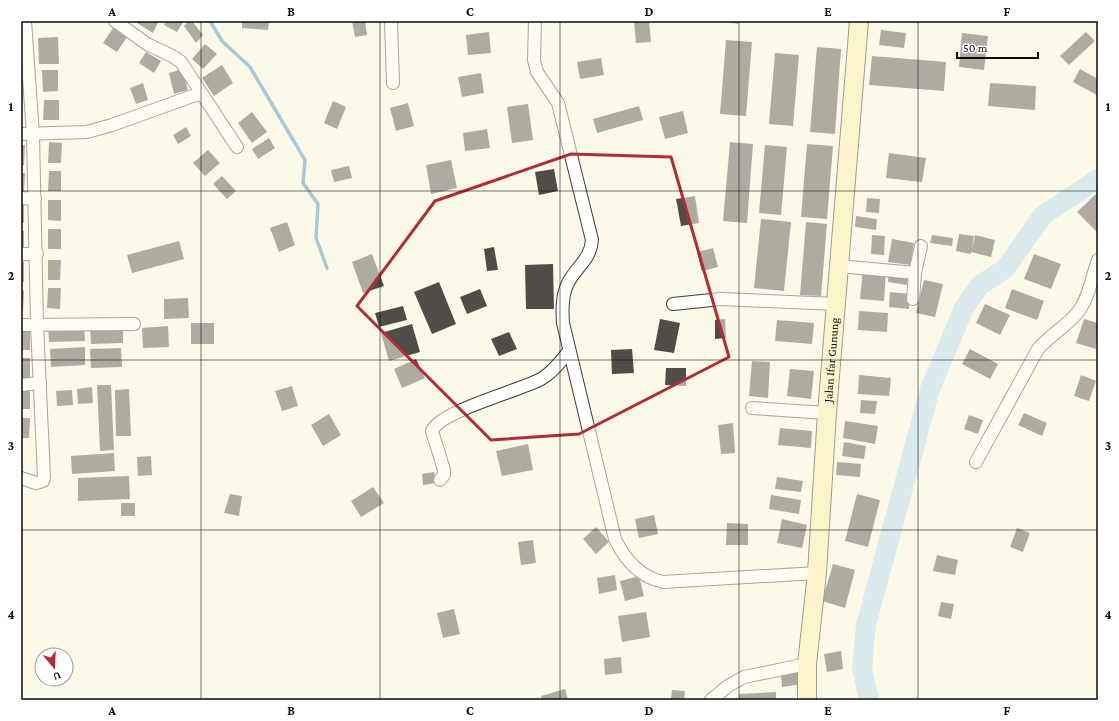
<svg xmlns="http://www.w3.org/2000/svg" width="1119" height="721" viewBox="0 0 1119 721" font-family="'Crimson Pro',serif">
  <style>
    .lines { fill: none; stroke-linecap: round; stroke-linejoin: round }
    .stream { stroke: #3e8fc2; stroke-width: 3.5 }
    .river { stroke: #b2daf1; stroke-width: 20 }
    .building { fill: #524c48 }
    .street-casing { stroke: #3d3d3d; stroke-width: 14 }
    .secondary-casing { stroke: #2c2c2c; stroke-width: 20 }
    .street { stroke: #fff; stroke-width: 12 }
    .secondary { stroke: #f9efa9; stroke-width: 18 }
    .marked { fill: none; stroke: #af2e35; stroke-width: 3; stroke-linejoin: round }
    .grid { fill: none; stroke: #0a0a0a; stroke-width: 1; stroke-opacity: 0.55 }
    .labels { text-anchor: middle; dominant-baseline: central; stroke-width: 4; stroke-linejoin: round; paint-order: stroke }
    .street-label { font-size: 12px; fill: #0a0a0a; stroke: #fff }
    .neatline { fill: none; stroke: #0a0a0a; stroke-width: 1.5 }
    .grid-label { font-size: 13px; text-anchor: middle; font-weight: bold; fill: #0a0a0a }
  </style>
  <rect width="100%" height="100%" fill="#fdf9e9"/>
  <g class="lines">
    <!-- stream -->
    <path class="stream" d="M210,21L222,41L250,67L305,160L303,183L318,204L316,238L327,268"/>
    <!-- river -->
    <path class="river" d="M869,700L862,668L866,625L930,389L964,308L980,285L1005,269L1043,215L1098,179"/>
  </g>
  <!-- building -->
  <g class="building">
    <path d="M138,21H159L153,33L137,23Z"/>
    <path d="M166,21H184L177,32L164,25Z"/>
    <path d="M188,21H192L203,35L196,43L184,26Z"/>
    <path d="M242,21H269L268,30L242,28Z"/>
    <path d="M352,21H365L367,35L355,37Z"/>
    <path d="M634,21H649L651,42L636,43Z"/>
    <path d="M724,21H738V24Z"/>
    <path d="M115,25L129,34L117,52L103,43Z"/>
    <path d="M881,30L906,33L904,48L879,45Z"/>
    <path d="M489,32L491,53L468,55L466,35Z"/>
    <path d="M1086,32L1095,41L1069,65L1060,56Z"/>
    <path d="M962,33L988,36L984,70L959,67Z"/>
    <path d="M58,37L59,64H39L38,38Z"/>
    <path d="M726,40L752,42L746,116L720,114Z"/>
    <path d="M205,44L217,54L203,69L192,59Z"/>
    <path d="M817,47L841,49L835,134L810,132Z"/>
    <path d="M146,52L161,61L154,73L139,63Z"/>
    <path d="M775,53L799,55L793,126L769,124Z"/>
    <path d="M872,56L946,62L944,91L869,85Z"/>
    <path d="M601,58L604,75L580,79L577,62Z"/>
    <path d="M222,65L233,83L214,96L202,78Z"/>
    <path d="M182,69L188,90L174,94L169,73Z"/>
    <path d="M1080,69L1098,79L1097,95L1073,82Z"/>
    <path d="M42,70H58V91L43,92Z"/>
    <path d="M481,73L484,93L462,97L458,77Z"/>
    <path d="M143,83L148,100L136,104L130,88Z"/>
    <path d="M990,83L1036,86L1035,110L988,106Z"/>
    <path d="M44,100H59V120H43Z"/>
    <path d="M333,101L346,107L337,129L324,123Z"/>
    <path d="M408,103L414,126L396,131L390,108Z"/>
    <path d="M528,104L533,140L512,143L507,107Z"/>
    <path d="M639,106L643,120L597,133L593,119Z"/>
    <path d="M683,111L688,133L665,139L659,117Z"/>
    <path d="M252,112L267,132L252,143L238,123Z"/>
    <path d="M186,127L191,136L178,144L173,135Z"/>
    <path d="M487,129L490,148L465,151L463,133Z"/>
    <path d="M269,138L275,148L258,159L252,149Z"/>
    <path d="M49,142L62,143L61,163H48Z"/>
    <path d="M730,142L753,144L747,223L723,221Z"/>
    <path d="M807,144L833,146L827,219L801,217Z"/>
    <path d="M21,145H25L24,165H21Z"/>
    <path d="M765,145L787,147L781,215L759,213Z"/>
    <path d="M208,150L220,163L205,176L193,163Z"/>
    <path d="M889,153L926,158L922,182L886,178Z"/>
    <path d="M451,160L457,188L431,194L426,165Z"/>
    <path d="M349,166L352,178L334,182L331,170Z"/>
    <path d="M554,169L558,191L539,195L535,172Z"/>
    <path d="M49,171H61V191H48Z"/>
    <path d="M21,173H25L24,193H21Z"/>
    <path d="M222,176L236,191L227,199L213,184Z"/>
    <path d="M1097,193L1098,228L1096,231L1077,212Z"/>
    <path d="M695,196L699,223L681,226L676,199Z"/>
    <path d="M867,198L880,199L879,213L866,212Z"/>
    <path d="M48,200H61V221L48,220Z"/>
    <rect x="21" y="202" width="3" height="21"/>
    <path d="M856,216L877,219L876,230L855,227Z"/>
    <path d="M761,219L791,222L784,291L754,288Z"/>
    <path d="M287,222L295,245L279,252L270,228Z"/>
    <path d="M806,222L827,224L821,296L800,295Z"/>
    <rect x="48" y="229" width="13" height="20"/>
    <rect x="21" y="231" width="3" height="20"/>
    <path d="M959,234L974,236L972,250L975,235L995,240L991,257L971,252V254L956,251Z"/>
    <path d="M872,235L885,236L884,255L871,254Z"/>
    <path d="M932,235L953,238L952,246L930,243Z"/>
    <path d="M892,239L914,243L910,265L888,262Z"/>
    <path d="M179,241L184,259L132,273L127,255Z"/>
    <path d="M494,247L498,270L487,271L484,249Z"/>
    <path d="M713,248L718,267L702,271L697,252Z"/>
    <path d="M372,254L384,286L363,293L352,262Z"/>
    <path d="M1034,254L1061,264L1051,289L1024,279Z"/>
    <path d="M48,260H61L60,280H48Z"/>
    <rect x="21" y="262" width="3" height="20"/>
    <path d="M553,264L554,309H526L525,265Z"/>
    <path d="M863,269L886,271L884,301L860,299Z"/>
    <path d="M889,272L908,275L907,285L888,282Z"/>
    <path d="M924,280L943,284L935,317L916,313Z"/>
    <path d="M439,282L456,324L432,334L414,292Z"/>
    <path d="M48,288H61L60,309L47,308Z"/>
    <path d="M480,289L487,306L467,314L460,297Z"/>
    <path d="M1012,289L1044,301L1037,320L1005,308Z"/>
    <path d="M21,290L24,291L23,311H21Z"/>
    <path d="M890,292L910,294L909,309L889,307Z"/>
    <path d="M188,298L189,318L164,319V299Z"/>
    <path d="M985,304L1010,315L1000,335L976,323Z"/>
    <path d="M403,306L407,320L379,327L375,313Z"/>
    <path d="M859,311L888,313L887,332L858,330Z"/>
    <path d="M660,319L680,323L674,353L654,350Z"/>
    <path d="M725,319L726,338L715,339V320Z"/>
    <path d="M1084,319L1098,323L1096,349L1076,343Z"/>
    <path d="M777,320L814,323L812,344L775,341Z"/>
    <rect x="191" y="323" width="23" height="21"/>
    <path d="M412,324L420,352L389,361L381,333Z"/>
    <path d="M84,325L85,341L49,342L48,326Z"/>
    <path d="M168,326L169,347L143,348L142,328Z"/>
    <path d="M123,327V343L91,344L90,328Z"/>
    <rect x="21" y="330" width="9" height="20"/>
    <path d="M509,332L517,349L499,356L491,339Z"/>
    <path d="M85,347V365L51,367L50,349Z"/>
    <path d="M121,348L122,367L91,368L90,349Z"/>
    <path d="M632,349L634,373L612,374L611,350Z"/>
    <path d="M970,349L998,364L990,379L962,364Z"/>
    <path d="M21,358H30V379L21,378Z"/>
    <path d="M416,359L425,378L402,388L394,369Z"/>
    <path d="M752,361L770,362L768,398L749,396Z"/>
    <path d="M666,368H686V386L665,385Z"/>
    <path d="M790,369L814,371L811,399L787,396Z"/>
    <path d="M859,375L891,378L889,396L858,394Z"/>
    <path d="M1081,375L1096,381L1089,401L1074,396Z"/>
    <path d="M97,385H111L114,450L100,451Z"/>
    <path d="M292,386L298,406L282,411L275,391Z"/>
    <path d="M92,387L93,403L78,404L77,389Z"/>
    <rect x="21" y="389" width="9" height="20"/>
    <path d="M129,389L131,436H116L115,390Z"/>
    <path d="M72,390L73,405L57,406L56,391Z"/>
    <path d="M861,400L877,401L875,414L860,413Z"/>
    <path d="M1024,413L1047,423L1042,436L1018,425Z"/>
    <path d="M329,414L341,435L323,446L311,425Z"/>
    <path d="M969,415L983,420L978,434L964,429Z"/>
    <path d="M21,418H30L29,438H21Z"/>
    <path d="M845,421L878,426L875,444L843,438Z"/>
    <path d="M733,423L735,453L721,454L718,425Z"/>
    <path d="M780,428L812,431L811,448L778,445Z"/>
    <path d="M844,442L866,446L864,459L842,456Z"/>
    <path d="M528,444L533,470L502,476L496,451Z"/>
    <path d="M114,453L115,471L72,474L71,456Z"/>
    <path d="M151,456L152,475L138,476L137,457Z"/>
    <path d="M837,462L861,464L860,477L836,475Z"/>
    <path d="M434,472L436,483L423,485L422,474Z"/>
    <path d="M129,476L130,499L78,501V478Z"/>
    <path d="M777,477L803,481L801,492L775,489Z"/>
    <path d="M373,487L384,503L361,517L351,501Z"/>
    <path d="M230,494L242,496L239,516L224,513Z"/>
    <path d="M857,494L880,500L868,547L845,541Z"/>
    <path d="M771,495L801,500L799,514L769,509Z"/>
    <rect x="121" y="503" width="14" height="13"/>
    <path d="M654,515L658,534L639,538L635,519Z"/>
    <path d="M782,519L807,525L802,548L777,543Z"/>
    <path d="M727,523L748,524V545H726Z"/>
    <path d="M596,527L609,542L596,554L583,539Z"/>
    <path d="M1017,528L1030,533L1023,552L1010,547Z"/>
    <path d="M533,540L536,563L521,565L518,542Z"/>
    <path d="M937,555L958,560L955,575L933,571Z"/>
    <path d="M833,564L855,570L845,608L822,601Z"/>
    <path d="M615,575L617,590L599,594L597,578Z"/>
    <path d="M639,576L644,596L625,601L620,581Z"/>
    <path d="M941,602L954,604L951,619L938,616Z"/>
    <path d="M454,609L460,634L443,638L437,613Z"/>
    <path d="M646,612L650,637L622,642L618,616Z"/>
    <path d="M841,651L843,669L827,672L824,654Z"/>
    <path d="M621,657L622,673L605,675L604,659Z"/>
    <path d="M802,672L803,684L782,687L781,674Z"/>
    <path d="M565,689L568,700H542L541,696Z"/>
    <path d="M672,690L685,691L684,700H671Z"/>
    <path d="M776,692V700H739V694Z"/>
  </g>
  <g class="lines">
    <!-- street casing -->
    <g class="street-casing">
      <g id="street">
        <path d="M115,21L147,44L174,57L181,62L237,147"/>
        <path d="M391,21L393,83"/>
        <path d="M535,21L534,60L537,72L558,103L592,240C591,259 576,267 568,283C562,294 562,310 563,323L615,539C625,560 640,577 663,582L817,573"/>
        <path d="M21,134L87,132L112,125L201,93"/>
        <path d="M21,198L35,199"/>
        <path d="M21,254H37"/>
        <path d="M839,266L915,273L921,246"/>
        <path d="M913,299L915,273"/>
        <path d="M673,304L721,299L836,304"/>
        <path d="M21,325L134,324"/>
        <path d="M21,385L40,383"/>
        <path d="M752,408L827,413"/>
        <path d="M976,462L1038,349C1050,335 1067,326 1078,312C1089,298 1092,276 1098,260"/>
        <path d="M21,478L36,483L43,481L44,477L37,325L33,135L25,21"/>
        <path d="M440,480L444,475V470L432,431C440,411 519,391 541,379C552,373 561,361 569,351"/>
        <path d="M711,700L728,686L744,677L807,664"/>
      </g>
    </g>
    <!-- secondary casing -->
    <g class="secondary-casing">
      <g id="secondary">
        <path id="s1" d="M807,700V664L817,573L827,413L859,21"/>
      </g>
    </g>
    <!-- street -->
    <use href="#street" class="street"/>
    <!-- secondary -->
    <use href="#secondary" class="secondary"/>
  </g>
  <!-- marked area -->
  <path d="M0 0H1119V721H0ZM571,154L671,157L729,357L579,434L491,440L357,306L435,201Z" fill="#fdf9e9" fill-opacity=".55" fill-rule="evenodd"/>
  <path class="marked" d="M571,154L671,157L729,357L579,434L491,440L357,306L435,201Z"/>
  <!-- grid -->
  <path class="grid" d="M201,21V700M380,21V700M560,21V700M739,21V700M918,21V700M21,191H1098M21,360H1098M21,530H1098"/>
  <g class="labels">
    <!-- street labels -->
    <g class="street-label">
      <text stroke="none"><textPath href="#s1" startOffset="341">Jalan Ifar Gunung</textPath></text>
    </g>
  </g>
  <!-- border -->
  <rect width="1119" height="721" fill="none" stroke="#ffffff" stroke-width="44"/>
  <!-- north arrow -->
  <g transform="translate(54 667) rotate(161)"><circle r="19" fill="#ffffff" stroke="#9d9d9d"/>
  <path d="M0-3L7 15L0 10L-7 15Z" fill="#af2e35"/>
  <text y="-6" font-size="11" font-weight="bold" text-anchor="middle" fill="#0a0a0a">U</text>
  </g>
  <!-- scale -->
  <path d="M957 52v6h81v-6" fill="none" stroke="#0a0a0a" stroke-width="2"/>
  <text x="963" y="52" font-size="12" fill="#0a0a0a" stroke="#ffffff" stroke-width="3" paint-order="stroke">50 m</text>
  <rect x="22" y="22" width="1075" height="677" class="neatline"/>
  <g class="grid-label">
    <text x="112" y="16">A</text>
    <text x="291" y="16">B</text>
    <text x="470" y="16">C</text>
    <text x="649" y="16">D</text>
    <text x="828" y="16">E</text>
    <text x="1007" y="16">F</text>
    <text x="11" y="111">1</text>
    <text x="1108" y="111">1</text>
    <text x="11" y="280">2</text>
    <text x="1108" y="280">2</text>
    <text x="11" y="450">3</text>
    <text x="1108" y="450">3</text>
    <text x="11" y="619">4</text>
    <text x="1108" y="619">4</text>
    <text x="112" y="715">A</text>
    <text x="291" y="715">B</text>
    <text x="470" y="715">C</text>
    <text x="649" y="715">D</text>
    <text x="828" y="715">E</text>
    <text x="1007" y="715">F</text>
  </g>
</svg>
